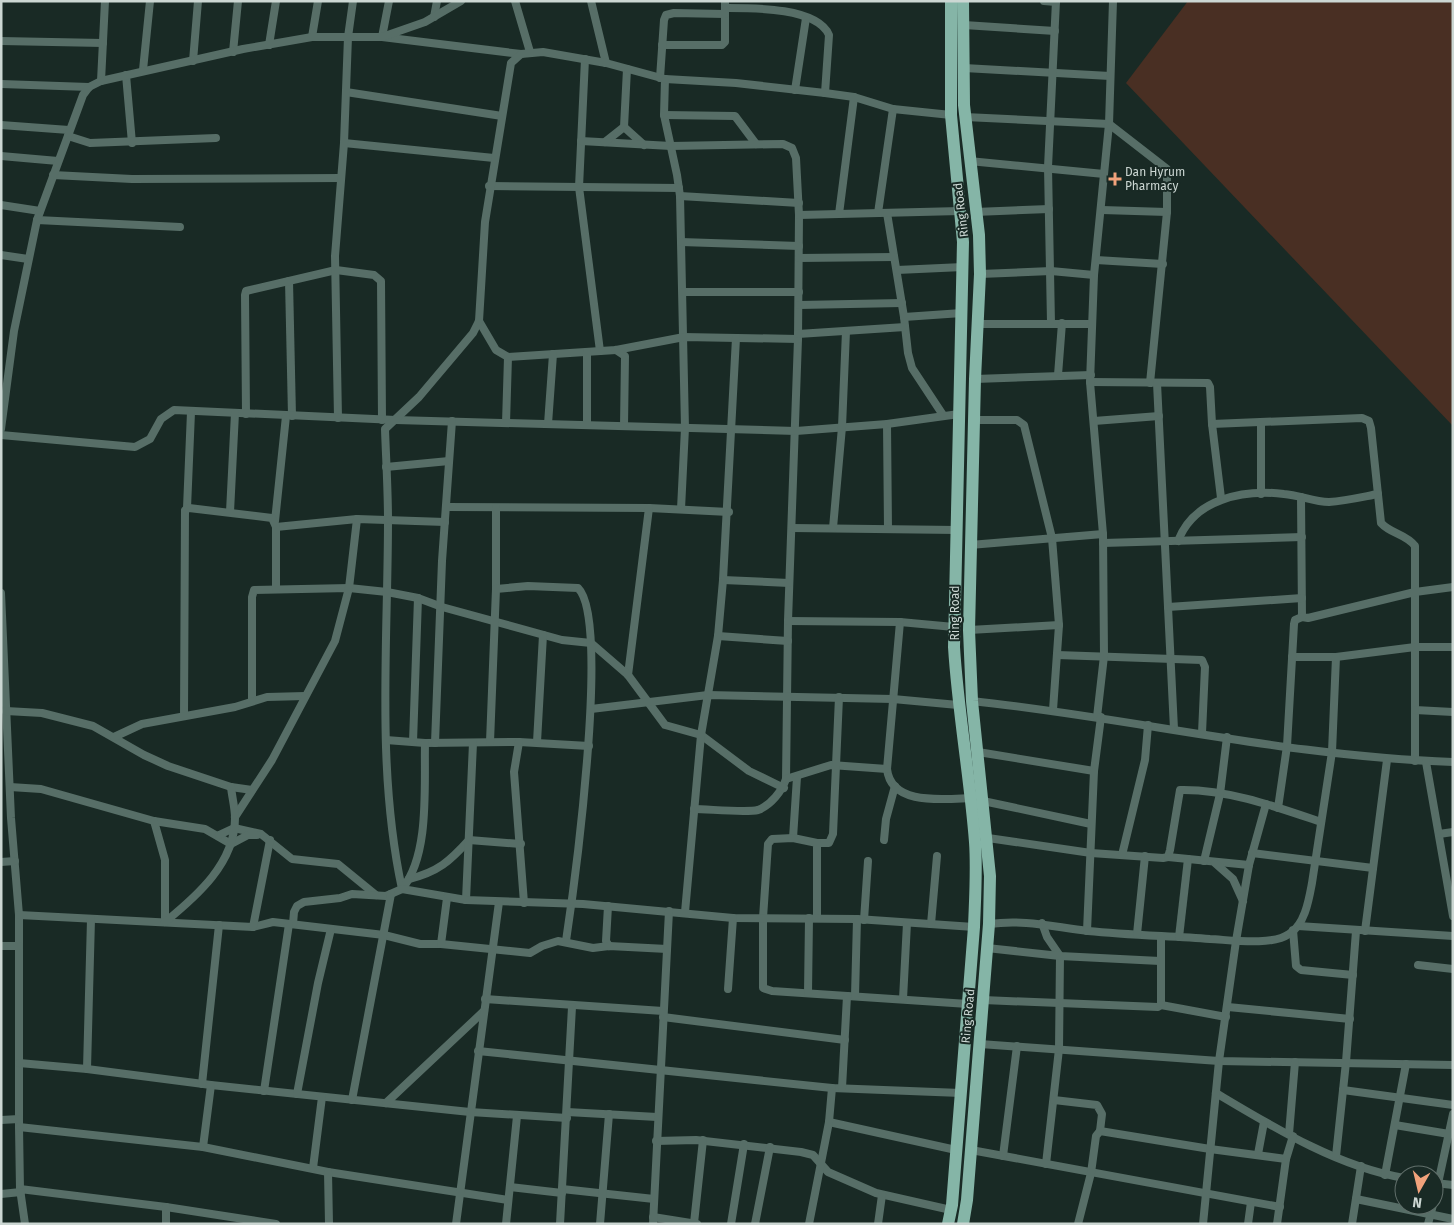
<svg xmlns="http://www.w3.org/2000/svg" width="1454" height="1225" viewBox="0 0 1454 1225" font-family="'Fira Sans',sans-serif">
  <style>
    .green { fill: #492f23 }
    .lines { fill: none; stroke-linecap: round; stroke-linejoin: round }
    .street { stroke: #576e67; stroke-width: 8 }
    .primary { stroke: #85b5a7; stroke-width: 12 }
    .poi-dot { fill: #f1a27b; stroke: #192a25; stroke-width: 2 }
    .labels { text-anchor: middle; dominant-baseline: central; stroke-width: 4; stroke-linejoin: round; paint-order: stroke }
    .poi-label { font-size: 12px; fill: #ccd7d3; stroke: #192a25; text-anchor: start }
    .street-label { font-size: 12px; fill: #ccd7d3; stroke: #192a25 }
  </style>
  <rect width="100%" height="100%" fill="#192a25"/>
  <!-- green -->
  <path class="green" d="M1188,1H1453V426L1126,83Z"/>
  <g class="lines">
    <!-- street -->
    <g class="street">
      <path d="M389,1L382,37L521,54"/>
      <path d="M515,1L530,52"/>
      <path d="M591,1L606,63"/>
      <path d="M1044,1L1056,2"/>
      <path d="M725,8C751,8 817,7 829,35L825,93"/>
      <path d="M434,17L437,1"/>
      <path d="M964,25L1055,31"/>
      <path d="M312,37L318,1"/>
      <path d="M1,41L103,43"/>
      <path d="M269,45L276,1"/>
      <path d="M662,45H722L725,42V1"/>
      <path d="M233,52L238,1"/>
      <path d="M585,59L579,187L600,351"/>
      <path d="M193,61L198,1"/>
      <path d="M964,68L1110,76"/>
      <path d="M143,70L150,1"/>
      <path d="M126,75L132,143"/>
      <path d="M660,78L664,20L666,15L674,13L725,14"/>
      <path d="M665,79L664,115L677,175L680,196L685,428L681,509"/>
      <path d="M101,81L105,1"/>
      <path d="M1,84L89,87"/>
      <path d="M795,90L806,18"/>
      <path d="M346,92L502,116"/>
      <path d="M664,115L735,116L756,144"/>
      <path d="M965,117L1109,124L1167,169V212L1150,383"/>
      <path d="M1,125L69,130"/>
      <path d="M624,127L644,145"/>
      <path d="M68,136L90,143L216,138"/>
      <path d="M581,141L671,146L783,144L792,148L796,158L799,215L798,339L788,621L786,779C782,791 771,805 758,810C746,813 708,809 694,809"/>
      <path d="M605,142L624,127L627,69"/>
      <path d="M344,143L494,158"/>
      <path d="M1,156L58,161"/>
      <path d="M969,161L1104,174"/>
      <path d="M53,175L132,179L341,178"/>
      <path d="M489,186L679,188"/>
      <path d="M680,196L799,203"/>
      <path d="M1,205L40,211"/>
      <path d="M1102,210L1167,212"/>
      <path d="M975,212L1049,209"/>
      <path d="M878,213L893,109"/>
      <path d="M887,213L904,317L908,353L912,368L943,415"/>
      <path d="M839,214L854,97"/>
      <path d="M799,215L960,211"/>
      <path d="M37,220L180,227"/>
      <path d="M681,242L799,246"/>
      <path d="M1,255L28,259"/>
      <path d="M799,258L894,257"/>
      <path d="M1096,260L1163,264"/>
      <path d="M897,270L963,267"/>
      <path d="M980,274L1051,271L1094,275"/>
      <path d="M289,281L292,416"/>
      <path d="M683,292H799"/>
      <path d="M799,305L902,303"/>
      <path d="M904,317L962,313"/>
      <path d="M479,321L496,350L508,357L616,350L684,337L798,339"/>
      <path d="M1051,323L1048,167L1056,1"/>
      <path d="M977,324H1092"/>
      <path d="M798,334L905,327"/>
      <path d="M616,350L625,356L624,426"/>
      <path d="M1058,375L1062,323"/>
      <path d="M975,379L1091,375"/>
      <path d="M1090,382L1208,383L1210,387L1212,424L1221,498"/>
      <path d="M1157,383L1174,729"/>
      <path d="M246,414L245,295L246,291L336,270L374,275L381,281L382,420"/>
      <path d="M338,418L335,256L344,143L348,37L353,1"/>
      <path d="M974,420H1017L1024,425L1052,538L1059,625L1053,710"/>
      <path d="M1094,421L1159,416"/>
      <path d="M1261,422V494"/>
      <path d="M506,423L508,357"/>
      <path d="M548,424L553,354"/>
      <path d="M887,424L888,529"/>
      <path d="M1212,424L1362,418L1369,421L1371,428L1381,523C1391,534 1406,534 1415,546V761"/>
      <path d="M587,425V352"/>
      <path d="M1,429L14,331L37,220L83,95L89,87L101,81L243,49L312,37H382L425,22L461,1"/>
      <path d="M1,435L135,447L150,439L161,419L174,410L396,420L796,431L887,424L959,414"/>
      <path d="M386,467L449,461"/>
      <path d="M1301,497L1302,617L1308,618L1415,592L1453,587"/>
      <path d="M446,507L649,508L729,512"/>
      <path d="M187,508L191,412"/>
      <path d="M496,508V589"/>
      <path d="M230,512L235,413"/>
      <path d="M275,521L286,416"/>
      <path d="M276,527L357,519L445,522"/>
      <path d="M792,528L957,530"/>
      <path d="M833,528L842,427L846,331"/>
      <path d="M1178,541C1194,499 1243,489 1284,494C1299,495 1314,502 1329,502C1345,501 1362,497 1378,494"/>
      <path d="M1103,543L1302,537"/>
      <path d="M970,545L1103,534"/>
      <path d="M723,580L789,583"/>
      <path d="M1,593L11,818L19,915V1127L20,1189L25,1224"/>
      <path d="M1168,607L1302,598"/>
      <path d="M788,621L900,622L954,627"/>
      <path d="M900,622L887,769C891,806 943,799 971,798"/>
      <path d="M969,630L1059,625"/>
      <path d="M718,636L788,641"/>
      <path d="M1057,655L1202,660L1205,667L1202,733"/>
      <path d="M1292,657H1336L1415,647H1453"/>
      <path d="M628,675L649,508"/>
      <path d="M252,701V597L254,590L349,588L387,592L418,598L442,607L562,640L591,643L628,675L665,725L701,735L749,771L784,788"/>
      <path d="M972,701C1132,718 1291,757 1453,762"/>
      <path d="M591,709L708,695L893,699L958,705"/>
      <path d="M1415,710L1453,712"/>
      <path d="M6,711L42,713L93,726L144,755L168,766L231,787L252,790"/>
      <path d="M184,716L185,510L189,508L272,518L276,527V589"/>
      <path d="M1097,717L1104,656L1103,534L1090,382L1094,275L1109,124L1113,1"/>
      <path d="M114,737L142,724L235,707L267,697L305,696"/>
      <path d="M386,740L425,743L519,742L589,746"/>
      <path d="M413,742L418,598"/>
      <path d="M490,742L496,589L528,586L578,588C611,619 574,888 566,941"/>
      <path d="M519,742L514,772L524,903"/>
      <path d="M537,742L543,635"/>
      <path d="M435,743L442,561L452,421"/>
      <path d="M978,752L1094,771"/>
      <path d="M1426,762L1453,916"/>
      <path d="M786,779L831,765L887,769"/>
      <path d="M10,787L41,789L154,821L205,829L231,844"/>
      <path d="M983,801L1091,824"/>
      <path d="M1278,808L1287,746L1294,624L1295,620L1302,617"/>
      <path d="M235,817L272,760L335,641L349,588L357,519"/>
      <path d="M154,821L165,860V922"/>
      <path d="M1439,834L1453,832"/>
      <path d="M219,835L234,828L261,834L292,859L338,864L376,895"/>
      <path d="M793,838L797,777"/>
      <path d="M988,838L1091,853L1163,858L1168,857L1170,850L1180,790C1228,789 1277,807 1321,822"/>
      <path d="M884,840L886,819L895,786"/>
      <path d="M817,843H829L833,834L839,697"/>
      <path d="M231,844L248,835H257"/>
      <path d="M1252,853L1373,868"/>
      <path d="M1122,855L1145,760L1148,725"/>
      <path d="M1168,857L1249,865"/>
      <path d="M1204,861L1220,794L1227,737"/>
      <path d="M1,862L15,861"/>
      <path d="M1215,863L1233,879L1243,901"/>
      <path d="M409,879C438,872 450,861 469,840L521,844"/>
      <path d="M402,889C376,768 388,642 388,520C388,489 386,459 385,429L419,397L473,333L479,321L485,222L511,63L521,54L543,52L606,63L665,79L736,83L825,93L854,97L893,109L951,115"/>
      <path d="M402,889C430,855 424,786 425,743"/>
      <path d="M466,900L473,743"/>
      <path d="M608,906L606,941L609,946"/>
      <path d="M685,912L701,735L718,636L723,580L736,338"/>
      <path d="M19,915L253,927L273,922L384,935L420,944H441L530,953L542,946L558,941L593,948L609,946L667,949"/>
      <path d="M817,918V843L793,838L772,839L768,844L763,918V988L772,991L968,1004"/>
      <path d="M864,920L868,861"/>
      <path d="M165,922C197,896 235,863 235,818C235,808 232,797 231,787"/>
      <path d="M1042,923L1047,937L1060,956L1059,1049L1046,1164"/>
      <path d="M293,924L294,912L297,906L304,902L340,898L352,894L386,896L402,889L466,900L583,904L733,918L857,919L974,927"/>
      <path d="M931,924L937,856"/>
      <path d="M989,924C1025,919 1053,927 1088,931C1128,935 1169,936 1210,939C1231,940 1272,946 1289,934C1305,925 1309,899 1312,883L1332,752L1336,657"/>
      <path d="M1298,926L1453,936"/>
      <path d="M253,927L270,840"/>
      <path d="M1293,930L1296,966L1301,970L1353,975"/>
      <path d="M1087,931L1094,771L1101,717"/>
      <path d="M1365,931L1387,760"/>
      <path d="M1137,934L1145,856"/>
      <path d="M1179,937L1188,859"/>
      <path d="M441,944L447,898"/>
      <path d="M1,946H19"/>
      <path d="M987,948L1060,956L1160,961"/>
      <path d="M1418,965L1453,969"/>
      <path d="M728,989L733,918"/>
      <path d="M808,993L809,918"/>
      <path d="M855,996L857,919"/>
      <path d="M485,999L663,1011"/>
      <path d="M903,999L907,923"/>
      <path d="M983,1000L1158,1007L1161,1005V937"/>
      <path d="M1161,1005L1226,1017"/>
      <path d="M1228,1007L1350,1019"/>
      <path d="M663,1017L845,1040"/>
      <path d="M980,1044L1219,1061L1453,1065"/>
      <path d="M478,1051L832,1088L961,1093"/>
      <path d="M19,1063L87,1069L211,1085L470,1112L567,1118"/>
      <path d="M87,1069L91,919"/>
      <path d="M202,1084L219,925"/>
      <path d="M842,1088L847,996"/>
      <path d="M1343,1090L1453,1105"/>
      <path d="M264,1091L289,924"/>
      <path d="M1216,1093C1273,1127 1338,1167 1404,1178"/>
      <path d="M297,1094L318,983L331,929"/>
      <path d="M352,1100L391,894"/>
      <path d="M1054,1100L1097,1105L1102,1114L1100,1131"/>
      <path d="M386,1103L484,1011"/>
      <path d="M567,1112L657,1117"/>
      <path d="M1,1120L19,1119"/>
      <path d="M829,1122L956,1150"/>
      <path d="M1395,1125L1449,1134"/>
      <path d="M19,1127L203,1147L328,1172L508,1200"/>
      <path d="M1289,1134L1295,1062"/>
      <path d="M656,1141L696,1140L801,1152L813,1155L828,1172L876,1193L951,1210"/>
      <path d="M203,1147L211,1085"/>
      <path d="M971,1150L1280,1207"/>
      <path d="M1258,1154L1264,1122"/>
      <path d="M1003,1156L1017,1046"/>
      <path d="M1336,1156L1346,1062L1356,931"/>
      <path d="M313,1168L322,1097"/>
      <path d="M328,1172L329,1224"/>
      <path d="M1385,1175L1406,1064"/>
      <path d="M1435,1183L1453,1185"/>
      <path d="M510,1187L562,1193"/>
      <path d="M20,1189L166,1207L276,1224"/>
      <path d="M562,1189L654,1199"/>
      <path d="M1,1194L21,1192"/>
      <path d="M1356,1199L1453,1219"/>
      <path d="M1434,1202L1453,1114"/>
      <path d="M653,1217L697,1224"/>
      <path d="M694,1223L703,1140"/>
      <path d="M166,1224V1207"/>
      <path d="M456,1224L499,902"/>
      <path d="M506,1224L517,1116"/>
      <path d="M560,1224L572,1007"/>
      <path d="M600,1224L609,1114"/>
      <path d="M653,1224L669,911"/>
      <path d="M731,1224L744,1144"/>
      <path d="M755,1224L770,1147"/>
      <path d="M809,1224L829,1122L832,1088"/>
      <path d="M878,1224L882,1195"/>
      <path d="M1078,1224L1091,1173L1096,1136L1100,1131L1210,1149L1286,1159"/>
      <path d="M1203,1224L1219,1061L1236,941L1249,865L1266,804"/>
      <path d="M1248,1224L1251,1202"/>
      <path d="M1277,1224L1286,1159L1293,1136"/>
      <path d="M1352,1224L1361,1166"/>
      <path d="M1428,1224L1433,1205"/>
    </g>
    <!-- primary -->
    <g class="primary">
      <path d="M948,1224L952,1205L974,927C975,899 977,870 975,842C970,777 958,712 954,647L963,242L951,115V1"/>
      <path d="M963,1224L967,1200L989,924L990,876L972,701L969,630L975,379L980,274L979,235L964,105L963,1"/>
    </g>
  </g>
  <!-- markers -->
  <path class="poi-dot" d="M1112.5 171.5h5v5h5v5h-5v5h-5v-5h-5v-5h5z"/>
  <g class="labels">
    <!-- poi labels -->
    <g class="poi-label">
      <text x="1125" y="172">Dan Hyrum<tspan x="1125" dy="14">Pharmacy</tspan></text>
    </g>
    <!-- street labels -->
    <g class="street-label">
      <text transform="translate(961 210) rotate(-97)">Ring Road</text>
      <text transform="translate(955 613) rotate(-90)">Ring Road</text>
      <text transform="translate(968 1016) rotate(-85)">Ring Road</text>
    </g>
  </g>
  <!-- border -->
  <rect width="1454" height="1225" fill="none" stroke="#ccd7d3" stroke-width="5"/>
  <!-- north arrow -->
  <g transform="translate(1419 1190) rotate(188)"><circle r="24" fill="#192a25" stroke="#616f6b"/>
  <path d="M0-4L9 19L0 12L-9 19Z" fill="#f1a27b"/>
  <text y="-8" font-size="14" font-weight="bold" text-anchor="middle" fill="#ccd7d3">N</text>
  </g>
</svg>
